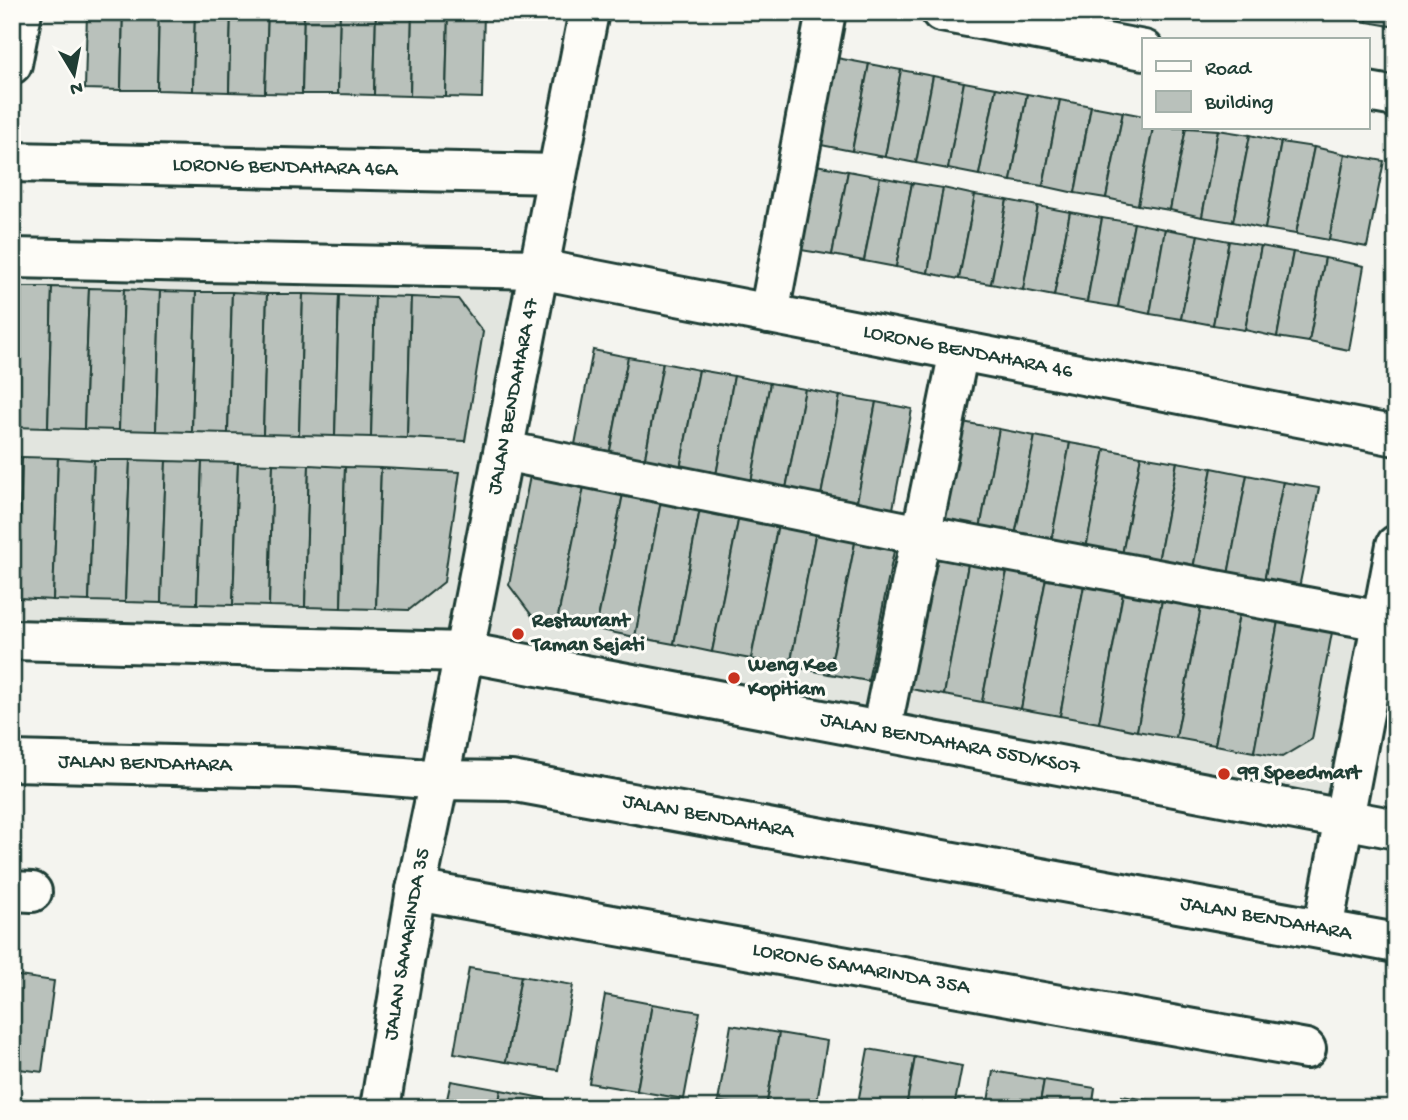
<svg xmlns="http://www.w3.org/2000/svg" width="1408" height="1120" viewBox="0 0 1408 1120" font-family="'Gochi Hand',sans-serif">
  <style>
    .built { fill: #e2e5df }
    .building { fill: #b9c1bb; stroke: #1f3d34; stroke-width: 2 }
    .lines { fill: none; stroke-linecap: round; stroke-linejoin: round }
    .minor-casing { stroke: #1f3d34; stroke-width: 44 }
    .minor { stroke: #fdfcf7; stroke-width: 38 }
    .poi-dot { fill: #c8321e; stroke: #fdfcf7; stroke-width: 2.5 }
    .labels { text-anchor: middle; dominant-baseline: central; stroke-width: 6; stroke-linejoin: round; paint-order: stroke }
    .street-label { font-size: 21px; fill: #1f3d34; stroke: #fdfcf7 }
    .poi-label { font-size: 21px; font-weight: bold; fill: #1f3d34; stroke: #fdfcf7; text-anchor: start }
  </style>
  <rect width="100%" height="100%" fill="#f4f4ef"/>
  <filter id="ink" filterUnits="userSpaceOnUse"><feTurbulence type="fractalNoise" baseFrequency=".0143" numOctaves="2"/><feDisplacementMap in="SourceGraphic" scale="14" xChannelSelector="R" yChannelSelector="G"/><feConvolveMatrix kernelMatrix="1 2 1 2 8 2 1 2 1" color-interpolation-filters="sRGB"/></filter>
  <g filter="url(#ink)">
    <!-- built -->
    <path class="built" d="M12,259L522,280L489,457L1366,627L1332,802L449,633L12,622Z"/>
    <!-- building -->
    <g class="building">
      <path d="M87,12H123L121,90L85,89Z"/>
      <path d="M123,12H159L157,90H121Z"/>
      <path d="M159,12H195L193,91L157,90Z"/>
      <path d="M195,12H231L229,92L193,91Z"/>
      <path d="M231,12H268L265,93L229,92Z"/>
      <path d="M268,12H304L302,94L265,93Z"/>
      <path d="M304,12H340L338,94H302Z"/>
      <path d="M340,12H376L374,95L338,94Z"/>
      <path d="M376,12H412L410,96L374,95Z"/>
      <path d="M412,12H448L446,97L410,96Z"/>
      <path d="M448,12H484L482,98L446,97Z"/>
      <path d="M1336,12H1368L1367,22L1335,16Z"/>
      <path d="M1368,12H1396V27L1367,22Z"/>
      <path d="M837,58L869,64L852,151L821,145Z"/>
      <path d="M869,64L901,70L885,157L852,151Z"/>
      <path d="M901,70L933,76L916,163L885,157Z"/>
      <path d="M933,76L964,82L948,169L916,163Z"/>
      <path d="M964,82L996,88L979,175L948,169Z"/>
      <path d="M996,88L1027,94L1011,181L979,175Z"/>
      <path d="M1027,94L1060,100L1043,186L1011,181Z"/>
      <path d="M1060,100L1091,106L1075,193L1043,186Z"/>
      <path d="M1091,106L1123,112L1106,198L1075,193Z"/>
      <path d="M1123,112L1144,116V128H1153L1138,205L1106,198Z"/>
      <path d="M1153,128H1186L1170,210L1138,205Z"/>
      <path d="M1186,128L1218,130L1202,217L1170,210Z"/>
      <path d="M1218,130L1250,135L1233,222L1202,217Z"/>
      <path d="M1250,135L1281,142L1265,229L1233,222Z"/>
      <path d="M1281,142L1314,147L1296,234L1265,229Z"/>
      <path d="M1314,147L1345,154L1329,240L1296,234Z"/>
      <path d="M1345,154L1384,161L1367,247L1329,240Z"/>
      <path d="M816,165L848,171L832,255L801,250Z"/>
      <path d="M848,171L880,177L864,261L832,255Z"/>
      <path d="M880,177L912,183L896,267L864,261Z"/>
      <path d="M912,183L943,188L928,273L896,267Z"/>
      <path d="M943,188L975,195L959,279L928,273Z"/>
      <path d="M975,195L1007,200L991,284L959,279Z"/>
      <path d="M1007,200L1038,206L1023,290L991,284Z"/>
      <path d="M1038,206L1070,212L1054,296L1023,290Z"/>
      <path d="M1070,212L1102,218L1087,302L1054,296Z"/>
      <path d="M1102,218L1134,223L1118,307L1087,302Z"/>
      <path d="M1134,223L1165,229L1150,314L1118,307Z"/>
      <path d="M1165,229L1198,235L1181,319L1150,314Z"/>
      <path d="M1198,235L1229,241L1213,325L1181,319Z"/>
      <path d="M1229,241L1261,246L1245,330L1213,325Z"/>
      <path d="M1261,246L1293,252L1277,337L1245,330Z"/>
      <path d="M1293,252L1325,258L1309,342L1277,337Z"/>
      <path d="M1325,258L1364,266L1349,350L1309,342Z"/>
      <path d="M18,287H52L48,428L12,427V291Z"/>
      <path d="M52,287L89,288L84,429L48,428Z"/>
      <path d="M89,288L124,289L119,430L84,429Z"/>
      <path d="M124,289L160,291L156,431L119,430Z"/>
      <path d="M160,291L196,292L192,432L156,431Z"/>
      <path d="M196,292H232L228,433L192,432Z"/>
      <path d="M232,292L267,294L263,434L228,433Z"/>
      <path d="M267,294H303L299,435L263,434Z"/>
      <path d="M303,294L339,295L335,436L299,435Z"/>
      <path d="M339,295L375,296L371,437L335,436Z"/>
      <path d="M375,296L411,297L407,438L371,437Z"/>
      <path d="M411,297L458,299L483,332L465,441L407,438Z"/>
      <path d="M593,350L628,357L608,461L573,455Z"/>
      <path d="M628,357L663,363L643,468L608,461Z"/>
      <path d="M663,363L699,370L679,474L643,468Z"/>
      <path d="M699,370L734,376L715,481L679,474Z"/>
      <path d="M734,376L770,383L750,488L715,481Z"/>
      <path d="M770,383L805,389L785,494L750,488Z"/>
      <path d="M805,389L840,396L820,501L785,494Z"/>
      <path d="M840,396L876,402L856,507L820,501Z"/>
      <path d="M876,402L912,409L892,514L856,507Z"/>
      <path d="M963,422L999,429L980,529L944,523Z"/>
      <path d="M999,429L1035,436L1015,536L980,529Z"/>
      <path d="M1035,436L1070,443L1051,542L1015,536Z"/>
      <path d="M1070,443L1105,449L1086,549L1051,542Z"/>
      <path d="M1105,449L1141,456L1122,555L1086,549Z"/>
      <path d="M1141,456L1177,462L1158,562L1122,555Z"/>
      <path d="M12,457H22L18,598H12Z"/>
      <path d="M22,457L58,458L53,600L18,598Z"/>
      <path d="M58,458L94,460L89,601L53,600Z"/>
      <path d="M94,460H130L125,602L89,601Z"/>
      <path d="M130,460L166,461L161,603L125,602Z"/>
      <path d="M166,461L202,462L197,604L161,603Z"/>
      <path d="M202,462L238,463L233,605L197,604Z"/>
      <path d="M1177,462L1212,468L1193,569L1158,562Z"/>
      <path d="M238,463L273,464L269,606L233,605Z"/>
      <path d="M273,464L309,465L305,607L269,606Z"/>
      <path d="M309,465L345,467L341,608L305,607Z"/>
      <path d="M345,467L381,468L376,609L341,608Z"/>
      <path d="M381,468L460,472L444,582L409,610L376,609Z"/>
      <path d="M1212,468L1247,475L1228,575L1193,569Z"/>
      <path d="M1247,475L1283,482L1264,582L1228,575Z"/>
      <path d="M530,476L584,487L557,622L533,617L509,585Z"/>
      <path d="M1283,482L1319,488L1299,588L1264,582Z"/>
      <path d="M584,487L623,494L596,629L557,622Z"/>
      <path d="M623,494L661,501L635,637L596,629Z"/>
      <path d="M661,501L700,509L674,644L635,637Z"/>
      <path d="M700,509L739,516L712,652L674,644Z"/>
      <path d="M739,516L778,524L751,659L712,652Z"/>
      <path d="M778,524L816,531L790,666L751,659Z"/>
      <path d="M816,531L856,538L829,674L790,666Z"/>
      <path d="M856,538L895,546L868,681L829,674Z"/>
      <path d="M930,552L969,559L944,695L905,688Z"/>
      <path d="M969,559L1008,566L982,702L944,695Z"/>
      <path d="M1008,566L1047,573L1021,709L982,702Z"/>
      <path d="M1047,573L1085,580L1060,716L1021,709Z"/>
      <path d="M1085,580L1124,588L1099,723L1060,716Z"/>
      <path d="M1124,588L1163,595L1137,731L1099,723Z"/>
      <path d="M1163,595L1202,602L1176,738L1137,731Z"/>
      <path d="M1202,602L1240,609L1215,745L1176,738Z"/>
      <path d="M1240,609L1279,616L1254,752L1215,745Z"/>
      <path d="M1279,616L1333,627L1312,739L1282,757L1254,752Z"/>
      <path d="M469,968L521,976L506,1062L454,1053Z"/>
      <path d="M12,975L54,981L42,1072L12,1068Z"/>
      <path d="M521,976L573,985L558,1070L506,1062Z"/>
      <path d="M605,995L652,1004L637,1091L589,1083Z"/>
      <path d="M652,1004L700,1012L684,1099L637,1091Z"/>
      <path d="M731,1025L779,1033L766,1108L718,1102Z"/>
      <path d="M779,1033L827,1041L816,1108H766Z"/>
      <path d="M868,1049L915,1057L906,1108H857Z"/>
      <path d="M915,1057L962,1066L954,1108H906Z"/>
      <path d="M993,1071L1044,1080L1039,1108H987Z"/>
      <path d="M1044,1080L1095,1088L1092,1108H1039Z"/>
      <path d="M451,1081L501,1090L498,1108H445Z"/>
      <path d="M501,1090L552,1100L551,1108H498Z"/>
      <path d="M1122,1096L1173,1104L1172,1108H1120Z"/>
      <path d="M12,1097L36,1100L35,1108H12Z"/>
    </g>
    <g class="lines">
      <!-- minor casing -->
      <g class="minor-casing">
        <g id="minor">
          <path d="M941,12L1144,50"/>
          <path d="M12,64L22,12"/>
          <path d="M1368,92L1396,97"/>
          <path id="s1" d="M12,162L557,174"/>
          <path id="s2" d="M12,258L539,269L1396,436"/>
          <path d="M769,314L826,12"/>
          <path d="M504,451L921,535L1381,621"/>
          <path id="s3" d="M12,640L464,652L1396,829"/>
          <path d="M881,731L959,351"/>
          <path id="s4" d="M12,761L297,768L439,780L511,781L1396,943"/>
          <path id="s5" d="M416,890L1306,1049"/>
          <path d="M12,891L32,892"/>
          <path d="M1323,929L1396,545"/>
          <path id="s6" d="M380,1108L416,890L439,780L589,12"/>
        </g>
      </g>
      <!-- minor -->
      <use href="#minor" class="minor"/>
    </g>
  </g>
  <!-- markers -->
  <g class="poi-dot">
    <circle cx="518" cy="634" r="7"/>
    <circle cx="734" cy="678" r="7"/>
    <circle cx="1224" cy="774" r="7"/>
  </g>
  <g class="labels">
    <!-- street labels -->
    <g class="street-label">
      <text stroke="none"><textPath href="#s1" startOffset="273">LORONG BENDAHARA 46A</textPath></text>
      <text stroke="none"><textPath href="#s2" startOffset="964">LORONG BENDAHARA 46</textPath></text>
      <text stroke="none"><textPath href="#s6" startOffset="724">JALAN BENDAHARA 47</textPath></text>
      <text stroke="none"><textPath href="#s3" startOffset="947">JALAN BENDAHARA 55D/KS07</textPath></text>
      <text stroke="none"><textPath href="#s4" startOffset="133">JALAN BENDAHARA</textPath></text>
      <text stroke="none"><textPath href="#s4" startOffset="700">JALAN BENDAHARA</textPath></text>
      <text stroke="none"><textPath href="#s4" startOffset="1267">JALAN BENDAHARA</textPath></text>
      <text stroke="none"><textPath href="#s6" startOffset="166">JALAN SAMARINDA 35</textPath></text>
      <text stroke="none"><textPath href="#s5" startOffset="452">LORONG SAMARINDA 35A</textPath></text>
    </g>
    <!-- poi labels -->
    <g class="poi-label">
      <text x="532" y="622">Restaurant<tspan x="532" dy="24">Taman Sejati</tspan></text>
      <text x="748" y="666">Weng Kee<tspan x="748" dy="24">Kopitiam</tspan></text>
      <text x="1238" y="774">99 Speedmart</text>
    </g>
  </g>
  <!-- margin -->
  <rect width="1408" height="1120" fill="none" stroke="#fdfcf7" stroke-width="42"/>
  <rect x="21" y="21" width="1366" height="1078" fill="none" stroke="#1f3d34" stroke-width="2.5" filter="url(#ink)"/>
  <!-- legend -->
  <rect x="1142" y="38" width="228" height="91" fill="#fdfcf7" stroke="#a4b0a9" stroke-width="2"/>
  <rect x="1156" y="61" width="35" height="10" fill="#fdfcf7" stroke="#a4b0a9" stroke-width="2"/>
  <text x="1205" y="74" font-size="21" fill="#1f3d34">Road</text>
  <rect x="1156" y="91" width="35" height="21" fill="#b9c1bb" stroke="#a4b0a9" stroke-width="2"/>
  <text x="1205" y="108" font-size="21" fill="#1f3d34">Building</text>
  <!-- north arrow -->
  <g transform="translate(74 74) rotate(170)" stroke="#fdfcf7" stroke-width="5" paint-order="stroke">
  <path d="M0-5L12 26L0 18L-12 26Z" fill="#1f3d34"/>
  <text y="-10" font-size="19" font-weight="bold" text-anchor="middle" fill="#1f3d34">N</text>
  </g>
</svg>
